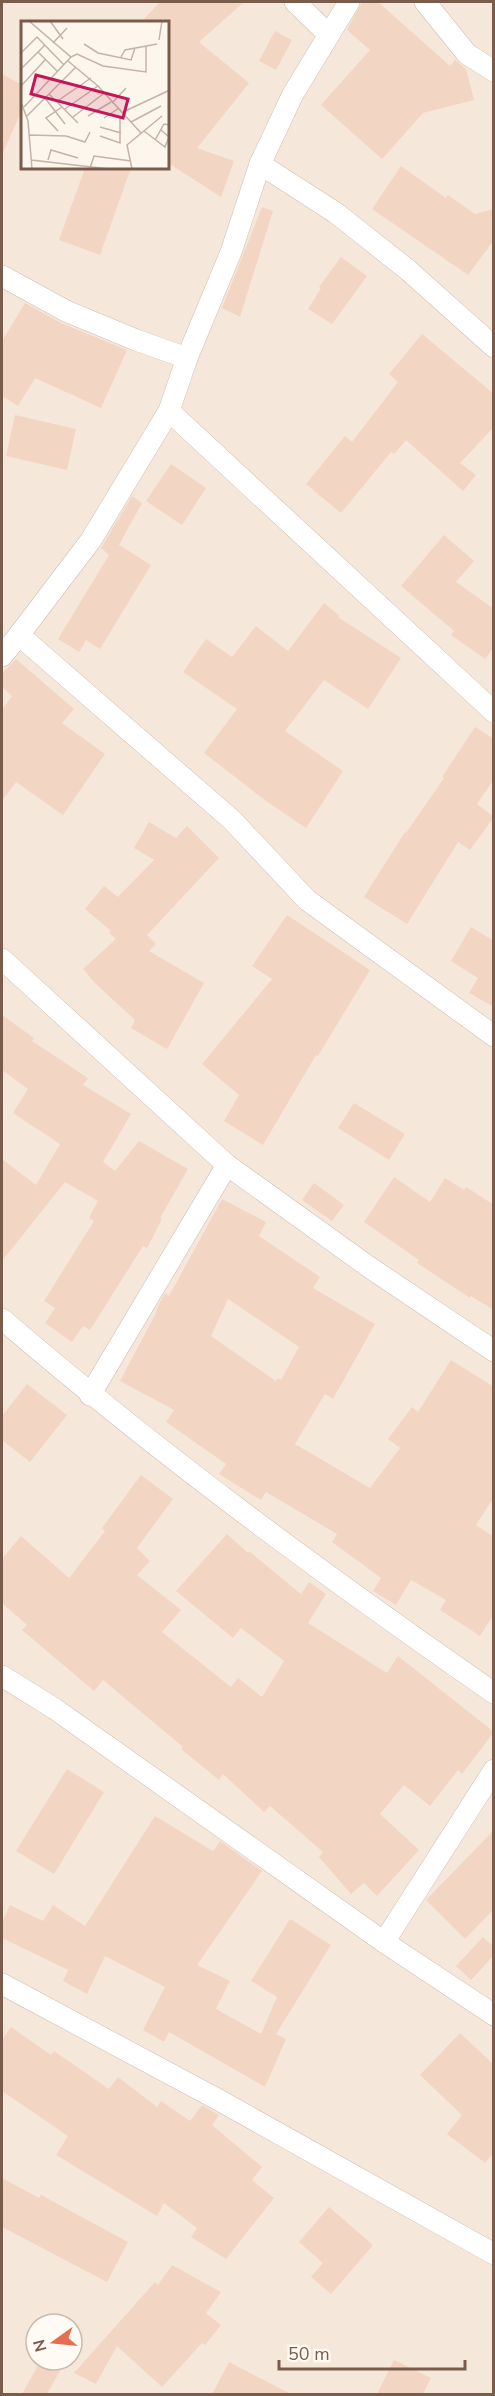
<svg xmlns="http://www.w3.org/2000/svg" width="495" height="2396" viewBox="0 0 495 2396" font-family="'Nunito Sans',sans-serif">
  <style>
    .residential { fill: #f5e8da; fill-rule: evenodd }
    .building { fill: #f3d5c3; fill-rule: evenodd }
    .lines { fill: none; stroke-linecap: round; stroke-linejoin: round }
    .street-casing { stroke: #d1beb0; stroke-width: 22 }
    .street { stroke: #fff; stroke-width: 21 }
    .inset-road { fill: none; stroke: #c5b3a7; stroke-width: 1.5 }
    .view { fill: #c2185b; fill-opacity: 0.15; stroke: #c2185b; stroke-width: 3 }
    .inset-edge { fill: none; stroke: #7a5c4d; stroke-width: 3 }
  </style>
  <rect width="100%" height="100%" fill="#fdf6ec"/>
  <!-- residential -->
  <path class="residential" d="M2,2H493V2394H2ZM22,22H168V168H22ZM36,2324H72V2360H36Z"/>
  <!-- building -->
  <g class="building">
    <path d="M160,2H244L199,42L249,83L197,148L234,161L221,197L168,163V22H141Z"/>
    <path d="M362,2H378L450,66L455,60L466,69L474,100L423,113L382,159L321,105L370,50L347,30Z"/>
    <path d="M275,31L292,40L276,70L259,61Z"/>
    <path d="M2,74L22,85V110L2,155Z"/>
    <path d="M401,166L446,198L448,195L475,214L494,209V240L468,275L372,209Z"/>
    <path d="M85,168H131L100,255L59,240Z"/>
    <path d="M262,207L273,211L240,317L222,308Z"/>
    <path d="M341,257L367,276L332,324L308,309L321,288L319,287Z"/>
    <path d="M25,303L61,323L127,350L101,408L35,378L18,406L2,396V341Z"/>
    <path d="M422,334L494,394V427L460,463L476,475L463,491L406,440L394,454L391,452L341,513L306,484L345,436L352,442L398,382L389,374Z"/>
    <path d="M15,415L76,429L67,470L6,456Z"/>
    <path d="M171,464L206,488L182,525L146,501Z"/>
    <path d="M132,496L142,503L119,545L151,565L100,649L86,640L79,652L58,639L109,555L101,548Z"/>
    <path d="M444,535L474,561L456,582L494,609V647L485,659L451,635L454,631L401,586Z"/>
    <path d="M324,603L340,616L338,617L401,658L368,709L324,680L285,731L343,771L306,828L266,801L204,753L237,709L183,672L206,639L232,657L256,626L288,651Z"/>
    <path d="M16,659L74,709L62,723L105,754L63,815L16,782L2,801V710L12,696L2,687V673Z"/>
    <path d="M475,727L494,739V779L477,804L494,817L470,850L458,842L407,924L364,897L405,832L406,833L444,778L442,777Z"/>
    <path d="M149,822L176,838L187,826L219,858L147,935L156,944L149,951L204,983L167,1049L131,1028L135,1020L96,984L83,969L116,939L109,933L111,931L85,909L104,886L118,897L154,860L134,848Z"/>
    <path d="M287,915L370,970L318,1056L316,1055L263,1145L224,1121L239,1095L202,1064L272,979L252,966Z"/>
    <path d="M471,927L494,941V1007L469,993L478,978L451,961Z"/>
    <path d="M2,1015L34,1038L32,1041L88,1078L83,1085L131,1114L103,1162L115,1171L139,1141L188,1169L160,1218L162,1219L147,1248L143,1246L90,1330L83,1326L72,1342L45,1323L55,1308L44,1301L94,1221L89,1218L98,1201L65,1182L2,1261V1159L36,1185L60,1144L13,1113L28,1089L2,1070Z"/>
    <path d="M354,1103L405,1134L389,1160L338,1128Z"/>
    <path d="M394,1177L430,1202L445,1178L464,1190L466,1187L494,1205V1310L471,1296L470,1298L417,1263L419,1260L364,1222Z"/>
    <path d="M314,1183L344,1205L332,1221L302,1200Z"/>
    <path d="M222,1199L266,1222L259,1236L320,1277L313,1288L375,1324L333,1399L325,1394L295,1444L370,1488L400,1448L388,1439L412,1407L418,1412L451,1360L494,1387V1497L476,1525L494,1537V1614L480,1636L440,1610L446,1600L411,1580L396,1605L373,1591L381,1578L332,1542L337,1534L266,1492L261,1500L219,1474L226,1464L166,1422L174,1410L120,1381L157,1311L156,1310L165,1293L169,1296ZM228,1299L299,1347L281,1380L278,1378L276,1381L211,1336Z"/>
    <path d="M27,1384L67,1415L30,1462L2,1440V1416Z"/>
    <path d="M141,1475L173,1499L137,1548L150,1561L137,1575L181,1610L162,1632L231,1687L238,1678L262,1697L284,1661L241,1628L233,1638L176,1591L227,1534L248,1553L249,1551L301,1594L309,1582L326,1594L308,1623L387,1673L398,1656L494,1732L462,1774L458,1770L430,1806L404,1785L380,1814L419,1850L377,1896L364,1883L351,1894L319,1857L323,1852L270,1806L264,1812L223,1774L219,1780L181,1749L183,1747L103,1680L94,1691L22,1630L27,1625L2,1603V1559L21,1536L69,1578L105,1531L102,1528Z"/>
    <path d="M67,1769L104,1792L54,1874L16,1851Z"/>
    <path d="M155,1816L213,1851L220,1841L262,1871L197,1965L230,1981L216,2009L261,2034L277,1997L251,1981L290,1919L331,1945L276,2034L286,2039L265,2087L169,2032L164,2042L143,2030L165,1987L105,1956L87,1994L63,1981L68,1970L2,1938V1923L10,1905L43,1921L53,1905L85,1926Z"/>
    <path d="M494,1830V1909L465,1939L426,1900Z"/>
    <path d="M483,1937L494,1947V1955L471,1980L456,1966Z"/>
    <path d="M11,2027L51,2055L54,2051L109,2089L118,2077L157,2107L161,2101L190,2121L202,2105L219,2115L212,2125L262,2167L252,2180L274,2198L226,2259L191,2237L197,2228L164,2203L157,2216L56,2155L68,2136L2,2091V2040Z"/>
    <path d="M460,2033L494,2065V2152L485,2163L447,2134L462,2115L420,2075Z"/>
    <path d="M2,2178L39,2198L41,2195L128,2242L107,2282L2,2227Z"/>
    <path d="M329,2207L373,2245L331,2294L311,2277L323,2263L299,2242Z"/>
    <path d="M172,2265L221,2292L206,2313L221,2325L205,2345L202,2343L162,2387L117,2346L96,2384L74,2373L155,2282L158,2285Z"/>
    <path d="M41,2360H66L47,2394H22Z"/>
    <path d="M394,2360L431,2378L423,2394H377Z"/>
    <path d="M229,2362L291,2394H212Z"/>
  </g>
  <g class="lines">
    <!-- street casing -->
    <g class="street-casing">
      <g id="street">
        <path d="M295,2L328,34"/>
        <path d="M425,2L467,54L494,71"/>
        <path d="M260,164L336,213L408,270L494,347"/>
        <path d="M2,276L66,311L136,340L187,358"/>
        <path d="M169,411L494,712"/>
        <path d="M19,635L232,820L307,900L494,1036"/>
        <path d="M2,656L19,635L91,540L169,411L187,358L231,252L260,164L293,94L349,2"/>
        <path d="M2,959L227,1165L369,1267L494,1351"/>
        <path d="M2,1319C159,1454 324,1575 494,1693"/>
        <path d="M90,1395L227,1165"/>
        <path d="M2,1676L55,1709L384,1942L494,2015"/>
        <path d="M384,1942L494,1770"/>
        <path d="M2,1984L217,2099L494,2254"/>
      </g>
    </g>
    <!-- street -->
    <use href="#street" class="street"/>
  </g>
  <!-- overview -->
  <g transform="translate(21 21)">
    <rect width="148" height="148" fill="#fdf6ec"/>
    <path class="inset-road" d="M8,0L50,36L56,33L82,45L125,51V26M29,0L42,18M138,19L141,0M32,22L46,7M63,23L77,32L110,39L114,27M17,31L37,51M0,32L16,16L43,44M100,36L104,29L136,23M47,40L77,65M0,48L24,24M0,65L24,39M28,73L57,102M24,77L44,103M0,81L7,100L11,148M35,81L70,57M91,82L105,67M3,86L50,36M44,88L77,65L120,112M102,91L149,69M6,95L55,46M67,95L90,81M52,96L82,73M83,97L98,87M110,101L140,85M79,106L100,112M37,110L25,97L41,86M123,110L144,126L148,116L140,109M9,114L45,115L64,121L69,111M79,115L99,122V97L105,94M134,119L143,103L149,104M10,139L88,148M27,139L30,129L57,137M69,147L73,135L110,140M111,148L106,124L141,95"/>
    <path class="view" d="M15,54L107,78L102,97L10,73Z"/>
    <rect width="148" height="148" class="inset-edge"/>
  </g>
  <!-- border -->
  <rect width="495" height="2396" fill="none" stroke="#7a5c4d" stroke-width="6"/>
  <!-- north arrow -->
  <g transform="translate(54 2342) rotate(255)"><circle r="28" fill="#fffaf3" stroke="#cabbb1" stroke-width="1.5"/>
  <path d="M0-4.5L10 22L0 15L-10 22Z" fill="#e76f51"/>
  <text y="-9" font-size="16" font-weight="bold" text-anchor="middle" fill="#7a5c4d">N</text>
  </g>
  <!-- scale -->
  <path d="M279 2360v9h186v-9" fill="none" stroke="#7a5c4d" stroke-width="3"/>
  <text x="288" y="2360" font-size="18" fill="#7a5c4d" stroke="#fffaf3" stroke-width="4.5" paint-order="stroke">50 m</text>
</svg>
